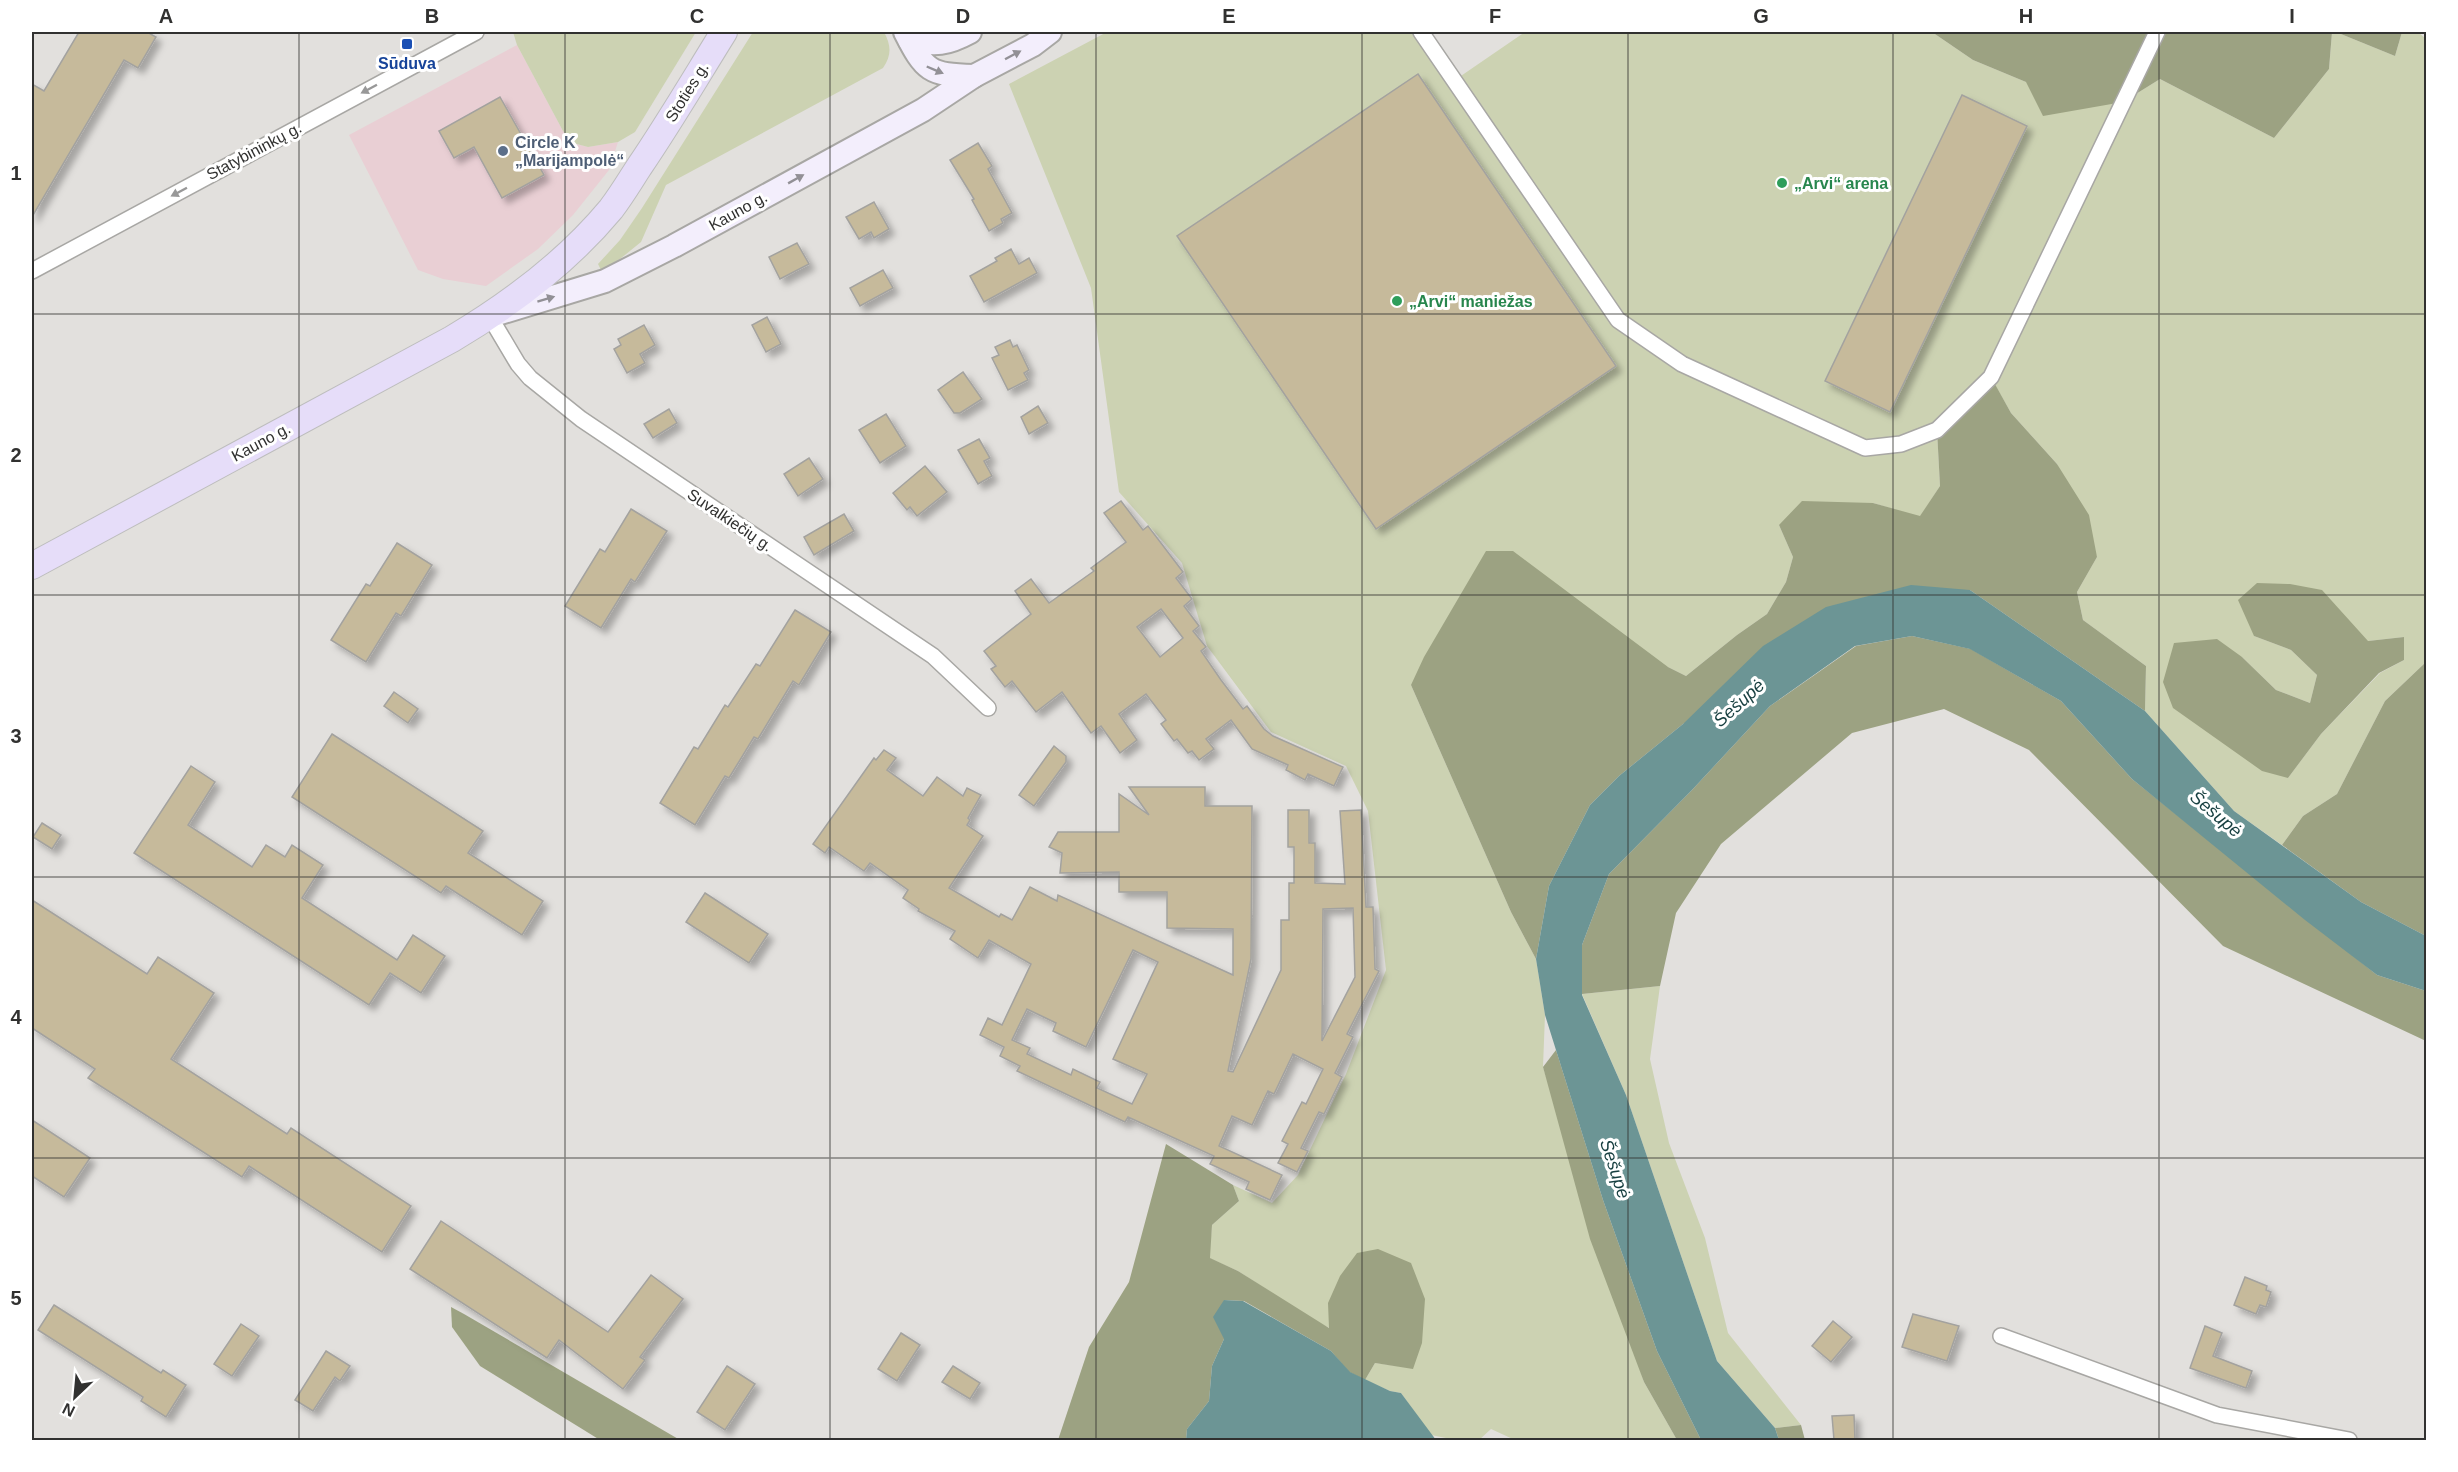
<svg xmlns="http://www.w3.org/2000/svg" width="2458" height="1472" viewBox="0 0 2458 1472" font-family="Arial,sans-serif">
  <style>
    .commercial { fill: #e9cfd4 }
    .green { fill: #ccd2b2; fill-rule: evenodd }
    .forest { fill: #9ca282 }
    .water { fill: #6c9595 }
    .building { fill: #c6ba9b; stroke: #a3a29f; stroke-width: 1.5; fill-rule: evenodd; filter: url(#shadow) }
    .lines { fill: none; stroke-linecap: round; stroke-linejoin: round }
    .minor-casing { stroke: #a8a7a4; stroke-width: 18 }
    .secondary-casing { stroke: #a8a7a4; stroke-width: 26 }
    .primary-casing { stroke: #bdbdbd; stroke-width: 28 }
    .minor { stroke: #fff; stroke-width: 15 }
    .secondary { stroke: #f3eefc; stroke-width: 22 }
    .primary { stroke: #e6ddf9; stroke-width: 26 }
    .oneway { fill: #929096 }
    .oneway2 { fill: #989898 }
    .grid { fill: none; stroke: #313130; stroke-width: 1.5; stroke-opacity: 0.55 }
    .transit-dot { fill: #1a4fb4; stroke: #fff; stroke-width: 2 }
    .service-dot { fill: #5c6f8a; stroke: #fff; stroke-width: 2 }
    .leisure-dot { fill: #2e9e5b; stroke: #fff; stroke-width: 2 }
    .labels { text-anchor: middle; dominant-baseline: central; stroke-width: 6; stroke-linejoin: round; paint-order: stroke }
    .transit-label { font-size: 16px; font-weight: bold; fill: #164399; stroke: #fff }
    .street-label { font-size: 16px; fill: #313130; stroke: #fff }
    .service-label { font-size: 16px; font-weight: bold; fill: #4e5e75; stroke: #fff; text-anchor: start }
    .leisure-label { font-size: 16px; font-weight: bold; fill: #27864d; stroke: #fff; text-anchor: start }
    .water-label { font-size: 18px; font-style: italic; fill: #173f40; stroke: #fff }
    .neatline { fill: none; stroke: #313130; stroke-width: 2 }
    .grid-label { font-size: 20px; text-anchor: middle; font-weight: bold; fill: #313130 }
  </style>
  <defs>
    <filter id="shadow"><feDropShadow dx="5.5" dy="5.5" stdDeviation="3" flood-color="#0004"/></filter>
  </defs>
  <rect width="100%" height="100%" fill="#e2e0dd"/>
  <!-- commercial -->
  <path class="commercial" d="M517,45L563,131L572,143L588,147L618,142L609,170L573,215L538,249L486,286L443,279L418,270L349,135Z"/>
  <!-- green -->
  <g class="green">
    <path d="M513,32H696L635,132L618,142L588,147L573,143L563,131L517,45Z"/>
    <path d="M753,32H884C891,45 892,55 883,68L666,185L641,242L620,259L601,270L598,264L620,240L642,208Z"/>
    <path d="M1107,32H1421L1455,80L1525,32H1932L1973,60L2026,82L2123,102L2160,79L2274,138L2329,69L2332,32H2336L2395,56L2402,32H2418L2426,39V662L2385,701L2337,794L2303,816L2282,845L2234,811L2145,711L2146,666L2083,620L2077,592L2097,557L2057,464L2011,413L1991,378L1937,430L1940,486L1920,517L1873,503L1779,525L1793,557L1786,582L1767,614L1737,635L1686,676L1668,667L1411,685L1511,912L1536,959L1545,1015L1543,1067L1644,1382L1677,1440H1515L1491,1429L1479,1440H1456L1431,1435L1401,1393L1390,1391L1365,1380L1375,1363L1413,1368L1315,1321L1238,1271L1209,1258L1212,1225L1239,1201L1233,1185L1272,1203L1298,1175L1346,1074L1386,970L1368,811L1346,766L1271,732L1207,646L1182,563L1119,492L1091,288L1009,84ZM2254,636L2368,641L2404,637V660L2380,673L2321,734L2288,778L2242,657L2276,690L2310,703L2317,675L2291,650Z"/>
    <path d="M1660,986L1650,1059L1669,1143L1705,1238L1728,1333L1801,1425L1775,1428L1717,1361L1626,1095L1582,994Z"/>
  </g>
  <!-- forest -->
  <g class="forest">
    <path d="M1932,32H2332L2329,69L2274,138L2160,79L2123,102L2043,116L2026,82L1973,60Z"/>
    <path d="M2336,32H2402L2395,56Z"/>
    <path d="M1991,377L2011,413L2057,464L2089,515L2097,557L2077,592L2083,620L2146,666L2145,711L1970,590L1683,724L1619,776L1590,805L1549,886L1536,959L1511,912L1411,685L1424,657L1486,551H1513L1668,667L1686,676L1737,635L1767,614L1786,582L1793,557L1779,525L1802,501L1873,503L1920,516L1940,486L1937,430Z"/>
    <path d="M2257,583L2290,584L2322,590L2368,641L2404,637V660L2379,673L2321,734L2288,778L2262,771L2173,708L2163,682L2174,643L2217,639L2242,657L2276,690L2310,703L2317,675L2291,650L2254,636L2238,600Z"/>
    <path d="M1912,636L1971,649L2061,701L2132,779L2377,975L2426,991V1041L2223,946L2029,750L1944,709L1852,733L1721,844L1676,913L1660,986L1582,994V945L1609,874L1692,790L1770,706L1856,646Z"/>
    <path d="M2426,662V936L2361,902L2282,845L2303,816L2337,794L2385,701Z"/>
    <path d="M1556,1050L1603,1200L1657,1351L1701,1440H1677L1644,1382L1590,1239L1543,1067Z"/>
    <path d="M1166,1144L1233,1185L1239,1201L1212,1225L1210,1258L1238,1271L1329,1328L1328,1303L1340,1276L1357,1253L1378,1249L1411,1263L1425,1299L1422,1343L1413,1369L1375,1363L1365,1380L1349,1372L1331,1351L1244,1301L1224,1300V1339L1212,1366L1209,1401L1187,1429L1186,1440H1058L1089,1347L1129,1282Z"/>
    <path d="M451,1307L464,1314L680,1440H600L480,1366L452,1327Z"/>
    <path d="M1801,1425L1805,1440H1779L1775,1428Z"/>
  </g>
  <!-- water -->
  <g class="water">
    <path d="M1911,585L1970,590L2145,711L2234,811L2361,902L2426,936V991L2377,975L2305,920L2132,779L2061,701L1970,649L1912,636L1855,646L1770,706L1692,790L1609,874L1582,945V995L1626,1095L1717,1361L1775,1428L1779,1440H1701L1657,1351L1603,1200L1545,1015L1536,959L1549,886L1590,805L1619,776L1683,724L1763,646L1826,607Z"/>
    <path d="M1224,1300L1243,1301L1331,1351L1350,1372L1390,1391L1401,1393L1436,1440H1186L1187,1429L1209,1401L1212,1366L1224,1339L1213,1317Z"/>
  </g>
  <!-- building -->
  <g class="building">
    <path d="M79,32H147L156,37L138,68L124,60L32,217V84L44,91Z"/>
    <path d="M1418,74L1616,366L1376,529L1177,236Z"/>
    <path d="M1962,95L2027,126L1890,412L1825,381Z"/>
    <path d="M500,97L544,175L502,198L474,147L454,158L439,131Z"/>
    <path d="M978,143L992,166L988,169L1012,213L1001,219L1003,223L989,231L972,200L974,199L950,160Z"/>
    <path d="M874,202L889,229L874,238L871,232L859,239L846,217Z"/>
    <path d="M797,243L809,264L780,279L769,257Z"/>
    <path d="M1011,249L1019,264L1029,258L1037,273L984,302L970,276L997,261L995,258Z"/>
    <path d="M883,270L893,288L860,306L850,288Z"/>
    <path d="M767,317L781,344L766,352L752,325Z"/>
    <path d="M644,325L655,345L640,354L645,363L627,373L614,349L621,345L618,339Z"/>
    <path d="M1010,340L1013,347L1017,345L1029,370L1024,373L1028,380L1008,390L992,358L999,355L995,347Z"/>
    <path d="M963,372L982,399L960,413H954L938,390Z"/>
    <path d="M1038,406L1048,423L1029,434L1021,417Z"/>
    <path d="M669,409L677,423L653,438L644,424Z"/>
    <path d="M886,414L906,446L880,463L859,430Z"/>
    <path d="M979,439L990,458L984,461L992,476L978,484L958,450Z"/>
    <path d="M809,458L823,479L798,496L784,474Z"/>
    <path d="M925,466L947,492L917,516L910,507L907,510L893,493Z"/>
    <path d="M1121,501L1143,530L1148,526L1183,572L1176,578L1192,599L1184,606L1199,626L1193,631L1206,647L1201,651L1221,680L1243,709L1247,706L1264,729L1273,736L1343,767L1334,786L1308,774L1305,780L1286,770L1288,765L1252,749L1231,720L1206,739L1214,749L1199,760L1192,751L1188,753L1177,739L1174,741L1161,724L1166,720L1146,694L1119,714L1137,740L1120,753L1101,726L1091,733L1062,692L1036,712L1012,681L1005,687L991,669L996,666L984,651L1031,614L1015,591L1031,579L1049,603L1094,571L1091,568L1126,542L1104,513ZM1161,609L1183,638L1160,657L1137,627Z"/>
    <path d="M631,509L667,531L635,582L631,579L601,628L565,606L600,549L605,552Z"/>
    <path d="M844,514L854,531L814,555L804,537Z"/>
    <path d="M397,543L432,565L401,616L396,613L366,662L331,640L366,584L370,586Z"/>
    <path d="M795,610L831,632L799,685L793,681L758,739L754,737L729,778L725,776L695,825L660,803L694,747L698,749L725,705L728,707L756,664L760,666Z"/>
    <path d="M394,692L418,709L408,723L384,706Z"/>
    <path d="M332,734L483,831L468,853L543,901L522,935L446,886L441,893L292,797Z"/>
    <path d="M1054,746L1066,756V762L1034,806L1019,795Z"/>
    <path d="M884,750L896,758L887,770L923,796L937,777L963,796L967,788L981,795L968,818L970,820L967,825L983,836L949,888L999,917L1001,914L1012,920L1030,887L1057,901L1058,895L1233,975V929L1167,928V892H1119V872L1060,873L1062,853L1049,847L1058,832H1119V794L1149,815L1129,787H1205V806H1252L1251,959L1228,1071L1233,1072L1281,970V920H1289V883H1294V847H1288V810H1309V843H1315V883L1345,884L1340,811L1361,810L1366,907H1373L1375,969L1379,971L1347,1034L1353,1037L1335,1073L1342,1077L1324,1114L1319,1112L1301,1148L1308,1151L1297,1172L1278,1163L1288,1144L1282,1141L1302,1102L1306,1104L1323,1069L1293,1054L1274,1094L1268,1091L1252,1125L1232,1116L1219,1146L1282,1175L1270,1200L1246,1189L1249,1182L1210,1164L1214,1156L1128,1117L1125,1122L1017,1071L1020,1066L1000,1056L1004,1047L980,1035L988,1018L1002,1025L1031,964L989,940L978,958L950,939L955,931L918,911L919,909L903,898L908,890L870,863L864,871L829,847L825,853L813,844L874,758L876,760ZM1353,908L1355,977L1322,1041L1323,909ZM1133,950L1158,962L1113,1059L1147,1074L1132,1104L1097,1088L1100,1082L1073,1069L1071,1075L1027,1054L1030,1048L1012,1040L1027,1009L1056,1023L1053,1031L1086,1047Z"/>
    <path d="M191,766L215,782L188,825L252,867L266,845L285,857L292,845L323,865L302,898L397,960L413,935L445,956L421,993L390,973L369,1005L134,853Z"/>
    <path d="M42,823L61,835L52,849L33,837Z"/>
    <path d="M705,893L768,934L749,963L686,922Z"/>
    <path d="M32,900L147,974L158,957L214,993L171,1059L287,1134L291,1128L411,1206L382,1252L249,1166L242,1177L88,1078L95,1069L32,1028Z"/>
    <path d="M32,1120L90,1158L64,1197L32,1176Z"/>
    <path d="M441,1221L608,1332L651,1275L683,1299L640,1357L645,1360L623,1389L559,1340L547,1358L410,1269Z"/>
    <path d="M2245,1277L2267,1286L2266,1290L2271,1292L2266,1307L2260,1305L2256,1314L2234,1305Z"/>
    <path d="M54,1305L161,1373L163,1370L186,1385L166,1417L141,1401L143,1397L38,1330Z"/>
    <path d="M1913,1314L1959,1326L1947,1361L1902,1347Z"/>
    <path d="M1833,1321L1852,1337L1831,1362L1812,1346Z"/>
    <path d="M241,1324L259,1336L232,1376L214,1364Z"/>
    <path d="M2205,1326L2222,1333L2213,1356L2252,1371L2246,1388L2190,1368Z"/>
    <path d="M901,1333L920,1345L897,1381L878,1369Z"/>
    <path d="M326,1351L350,1366L340,1381L335,1377L313,1411L295,1400Z"/>
    <path d="M727,1366L755,1384L725,1430L697,1412Z"/>
    <path d="M953,1366L980,1383L970,1399L942,1382Z"/>
    <path d="M1854,1415L1855,1440H1834L1832,1416Z"/>
  </g>
  <g class="lines">
    <!-- minor casing -->
    <g class="minor-casing">
      <g id="minor">
        <path d="M1421,32L1618,320L1682,364L1865,448L1901,444L1937,430L1991,377L2157,32"/>
        <path d="M32,271L476,32"/>
        <path d="M490,317L518,364L530,378L581,419L933,656L988,708"/>
        <path d="M2001,1336L2217,1415L2349,1440"/>
      </g>
    </g>
    <!-- secondary casing -->
    <g class="secondary-casing">
      <g id="secondary">
        <path d="M905,32C925,71 929,75 974,76"/>
        <path d="M910,41C936,45 946,45 970,32"/>
        <path d="M497,314L605,281L674,246L923,110L974,76L1033,45L1050,32"/>
      </g>
    </g>
    <!-- primary casing -->
    <g class="primary-casing">
      <path id="primary" d="M32,566L452,339C511,304 567,262 611,209C621,196 630,181 639,167C669,123 696,77 724,32"/>
    </g>
    <!-- minor -->
    <use href="#minor" class="minor"/>
    <!-- secondary -->
    <use href="#secondary" class="secondary"/>
    <!-- primary -->
    <use href="#primary" class="primary"/>
  </g>
  <!-- one-way arrows -->
  <defs><path id="oneway-solid" d="M-6-.8H1V-3.2L6.5 0L1 3.2V.8H-6Z" transform="scale(1.5)"/></defs>
  <g class="oneway">
    <use href="#oneway-solid" transform="translate(1013 55) rotate(-28)"/>
    <use href="#oneway-solid" transform="translate(935 70) rotate(23)"/>
    <use href="#oneway-solid" transform="translate(796 179) rotate(-29)"/>
    <use href="#oneway-solid" transform="translate(546 299) rotate(-17)"/>
  </g>
  <g class="oneway2">
    <use href="#oneway-solid" transform="translate(369 89) rotate(152)"/>
    <use href="#oneway-solid" transform="translate(179 192) rotate(152)"/>
  </g>
  <!-- grid -->
  <path class="grid" d="M299,32V1440M565,32V1440M830,32V1440M1096,32V1440M1362,32V1440M1628,32V1440M1893,32V1440M2159,32V1440M32,314H2426M32,595H2426M32,877H2426M32,1158H2426"/>
  <!-- markers -->
  <rect class="transit-dot" x="401" y="38" width="12" height="12" rx="3"/>
  <circle class="service-dot" cx="503" cy="151" r="6"/>
  <g class="leisure-dot">
    <circle cx="1782" cy="183" r="6"/>
    <circle cx="1397" cy="301" r="6"/>
  </g>
  <g class="labels">
    <!-- transit labels -->
    <g class="transit-label">
      <text x="407" y="63">Sūduva</text>
    </g>
    <!-- street labels -->
    <g class="street-label">
      <text transform="translate(687 92) rotate(-58)">Stoties g.</text>
      <text transform="translate(254 151) rotate(-28)">Statybininkų g.</text>
      <text transform="translate(738 211) rotate(-29)">Kauno g.</text>
      <text transform="translate(261 442) rotate(-28)">Kauno g.</text>
      <text transform="translate(730 520) rotate(34)">Suvalkiečių g.</text>
    </g>
    <!-- service labels -->
    <g class="service-label">
      <text x="515" y="142">Circle K<tspan x="515" dy="18">„Marijampolė“</tspan></text>
    </g>
    <!-- leisure labels -->
    <g class="leisure-label">
      <text x="1794" y="183">„Arvi“ arena</text>
      <text x="1409" y="301">„Arvi“ maniežas</text>
    </g>
    <!-- water labels -->
    <g class="water-label">
      <text transform="translate(1739 703) rotate(-42)">Šešupė</text>
      <text transform="translate(2216 814) rotate(40)">Šešupė</text>
      <text transform="translate(1615 1169) rotate(72)">Šešupė</text>
    </g>
  </g>
  <!-- border -->
  <rect width="2458" height="1472" fill="none" stroke="#ffffff" stroke-width="66"/>
  <!-- north arrow -->
  <g transform="translate(75 1397) rotate(206)" stroke="#ffffff" stroke-width="4.5" paint-order="stroke">
  <path d="M0-4.5L10 22L0 15L-10 22Z" fill="#313130"/>
  <text y="-9" font-size="16" font-weight="bold" text-anchor="middle" fill="#313130">N</text>
  </g>
  <rect x="33" y="33" width="2392" height="1406" class="neatline"/>
  <g class="grid-label">
    <text x="166" y="23">A</text>
    <text x="432" y="23">B</text>
    <text x="697" y="23">C</text>
    <text x="963" y="23">D</text>
    <text x="1229" y="23">E</text>
    <text x="1495" y="23">F</text>
    <text x="1761" y="23">G</text>
    <text x="2026" y="23">H</text>
    <text x="2292" y="23">I</text>
    <text x="16" y="180">1</text>
    <text x="16" y="462">2</text>
    <text x="16" y="743">3</text>
    <text x="16" y="1024">4</text>
    <text x="16" y="1305">5</text>
  </g>
</svg>
